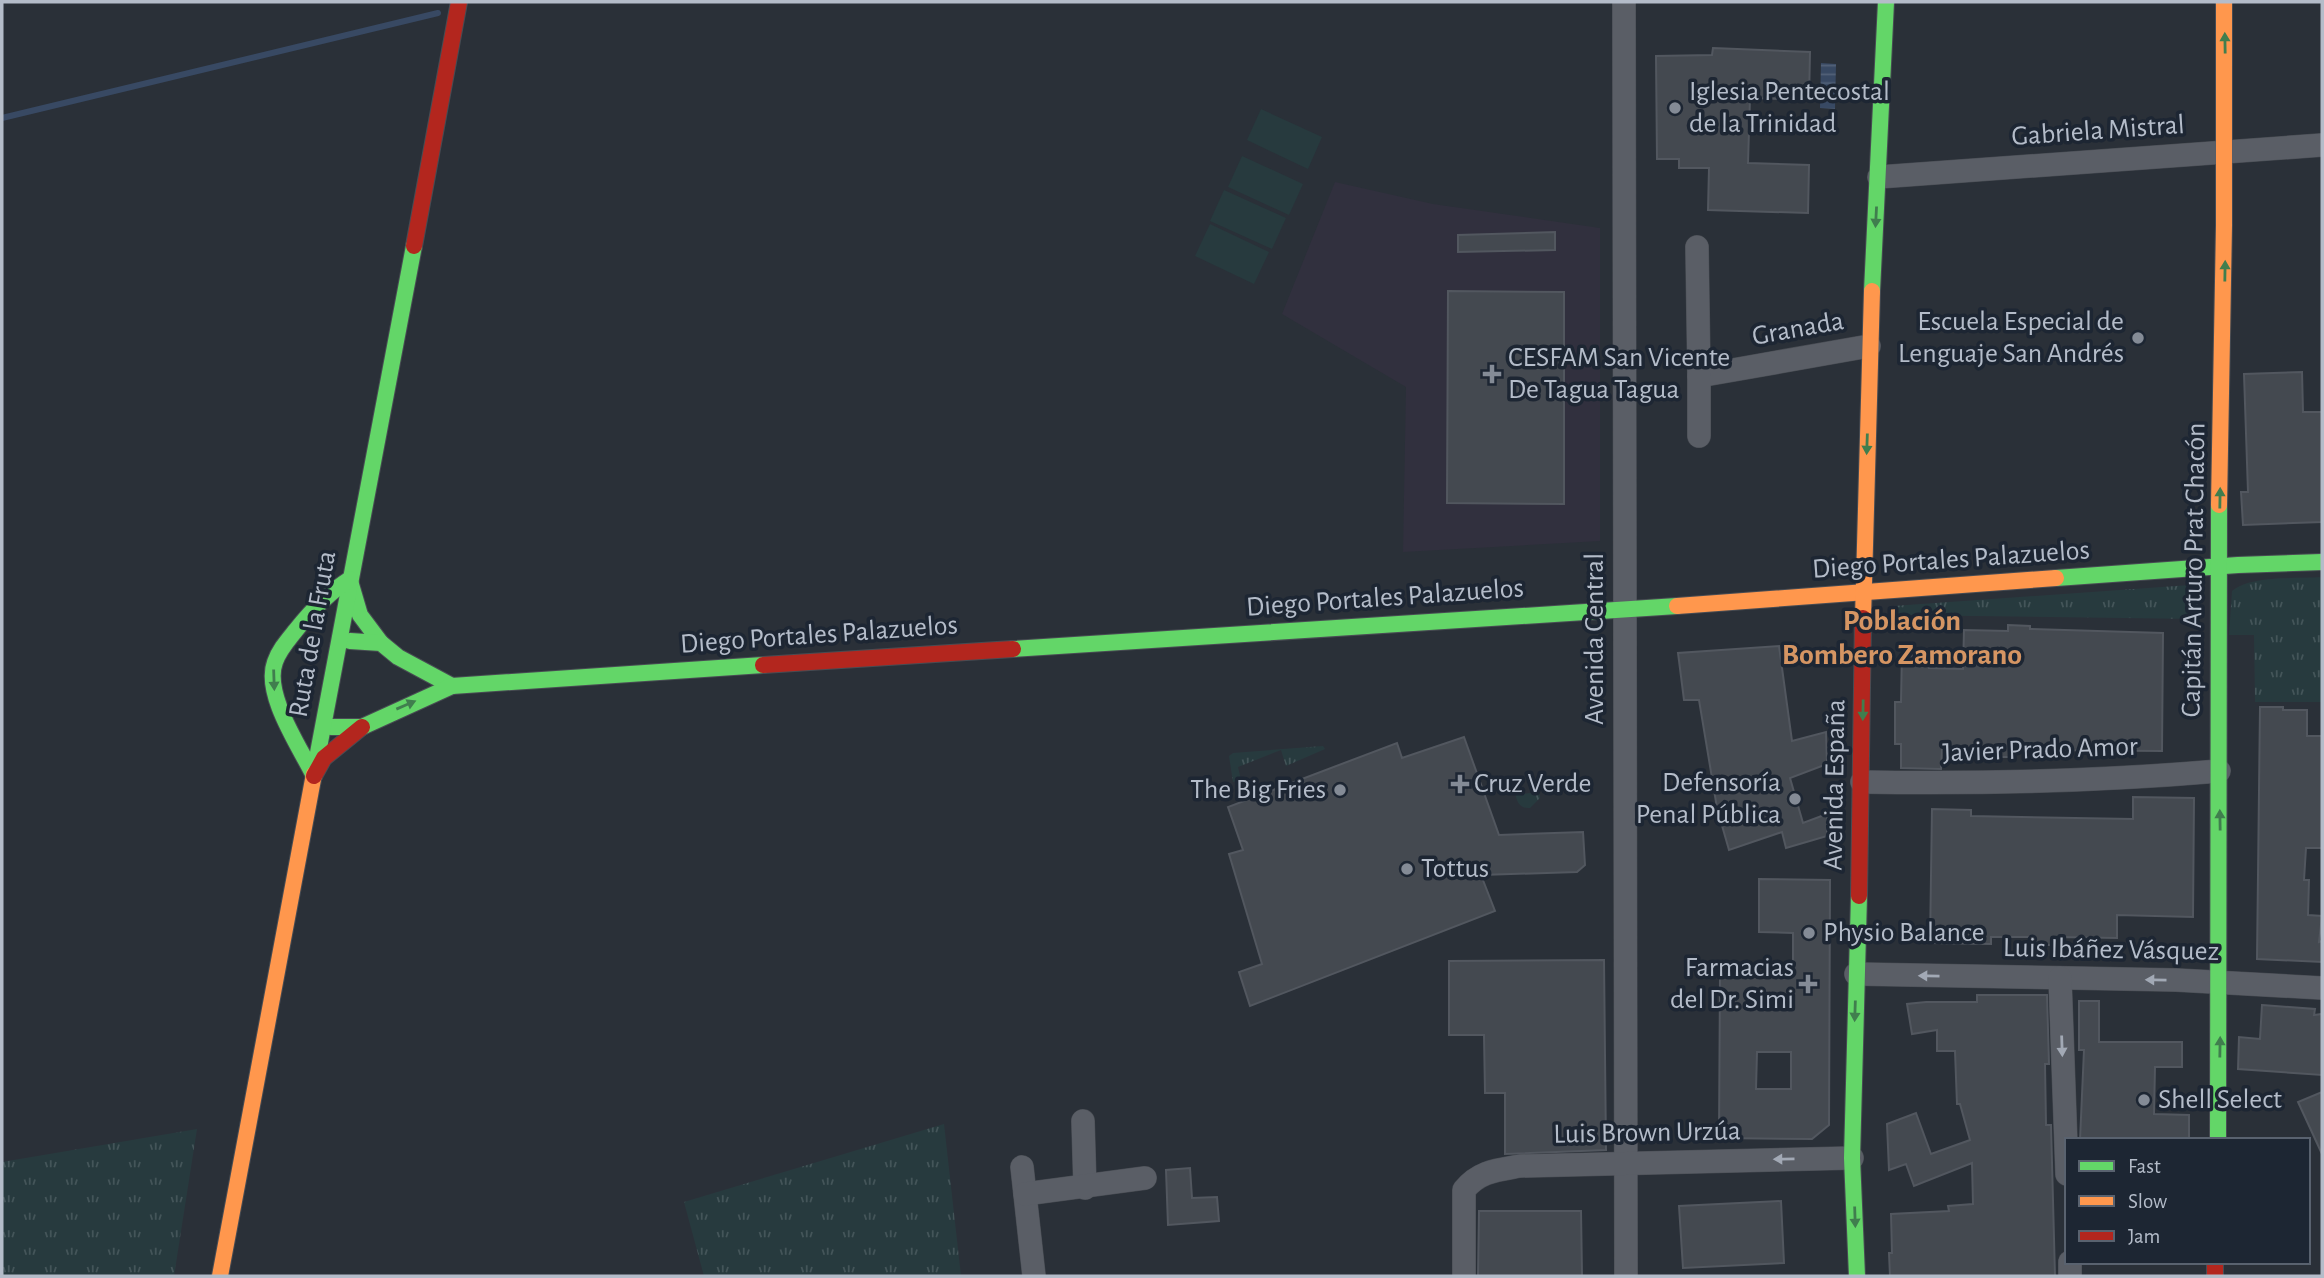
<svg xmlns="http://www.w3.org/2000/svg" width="2324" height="1278" viewBox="0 0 2324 1278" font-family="'Alegreya Sans',sans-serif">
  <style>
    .medical { fill: #31303e }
    .grass { fill: url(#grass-tufts) }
    .pitch { fill: #273a3e }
    .water { fill: url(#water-rules) }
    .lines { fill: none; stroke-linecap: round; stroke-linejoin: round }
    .stream { stroke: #384963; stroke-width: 6 }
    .building { fill: #444950; stroke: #52575f; stroke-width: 2; fill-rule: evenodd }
    .street-casing { stroke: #484c53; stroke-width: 24 }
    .fast-casing { stroke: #484c53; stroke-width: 18 }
    .slow-casing { stroke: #484c53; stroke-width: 18 }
    .jam-casing { stroke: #484c53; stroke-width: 18 }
    .street { stroke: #5a5e66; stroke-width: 23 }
    .fast { stroke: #63d668; stroke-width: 16 }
    .slow { stroke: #ff974d; stroke-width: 16 }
    .jam { stroke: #b3261e; stroke-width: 16 }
    .oneway { fill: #407e4e }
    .oneway2 { fill: #a2a9b5 }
    .poi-dot { fill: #848b96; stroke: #1d2633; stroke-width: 2.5 }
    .labels { text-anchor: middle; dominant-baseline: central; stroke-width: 7; stroke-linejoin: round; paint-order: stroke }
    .poi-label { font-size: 28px; fill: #b4bcc9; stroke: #1d2633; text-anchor: start }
    .street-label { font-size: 28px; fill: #b4bcc9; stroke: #1d2633 }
    .neighbourhood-label { font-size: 30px; font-weight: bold; fill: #d59563; stroke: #1d2633 }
  </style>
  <defs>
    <pattern id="grass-tufts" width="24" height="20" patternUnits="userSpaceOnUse" patternTransform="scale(1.75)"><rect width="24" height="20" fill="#273a3e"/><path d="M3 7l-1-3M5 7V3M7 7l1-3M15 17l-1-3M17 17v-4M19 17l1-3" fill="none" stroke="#445559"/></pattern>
    <pattern id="water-rules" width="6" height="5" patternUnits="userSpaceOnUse" patternTransform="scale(1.75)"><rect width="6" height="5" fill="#384963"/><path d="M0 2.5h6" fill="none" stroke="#526178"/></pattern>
  </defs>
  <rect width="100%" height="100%" fill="#2a3038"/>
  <!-- medical -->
  <path class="medical" d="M1335,182L1433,204L1600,228V541L1403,552L1406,387L1282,314Z"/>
  <!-- grass -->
  <g class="grass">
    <path d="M2322,577V702H2255L2254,635H2229L2232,591C2252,575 2297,579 2322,577Z"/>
    <path d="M2190,585L2198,592V619L1893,615V606Z"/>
    <path d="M1323,746L1325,749L1286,766L1281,750L1238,767L1241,780L1233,782L1229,756L1233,753Z"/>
    <path d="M1515,784L1521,794L1539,792L1540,798L1530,808C1516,809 1515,795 1515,784Z"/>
    <path d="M944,1124L961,1276H704L684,1202Z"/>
    <path d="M197,1129L174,1276H2V1162Z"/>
  </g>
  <!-- pitch -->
  <g class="pitch">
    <path d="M1261,109L1322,137L1308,169L1247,140Z"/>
    <path d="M1242,156L1303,184L1289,215L1228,187Z"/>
    <path d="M1224,190L1286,218L1272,249L1210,221Z"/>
    <path d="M1210,224L1269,252L1254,284L1195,256Z"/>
  </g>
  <!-- water -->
  <path class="water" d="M1821,63L1836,64L1835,109L1820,108Z"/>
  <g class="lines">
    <!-- stream -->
    <path class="stream" d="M2,118L438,13"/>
  </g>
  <!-- building -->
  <g class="building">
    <path d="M1713,48L1810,52L1809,100L1750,98L1748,163L1809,165L1808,213L1708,210L1709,168H1679V159H1657L1656,56L1712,55Z"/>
    <path d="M1555,232V250L1458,252V235Z"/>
    <path d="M1448,291L1564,292V504L1447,503Z"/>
    <path d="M2302,372L2303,412H2322V522L2243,525L2241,492H2248L2244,374Z"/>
    <path d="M2008,625L2030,626V629L2163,633L2162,751L2014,750V757H1996L1997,749L1942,748L1941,769L1901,768V744H1895V702H1901L1902,650L1929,651V668L1963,669L1964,630L2008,631Z"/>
    <path d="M1779,646L1792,741L1826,732L1827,764L1790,778L1803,823L1827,814V836L1786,848L1782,832L1729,850L1717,808L1699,700H1684L1678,653Z"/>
    <path d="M2260,707H2283V710H2307V736H2322V848H2306L2304,880H2309L2308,915L2322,916L2319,942L2322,941V962L2257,959Z"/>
    <path d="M1464,737L1499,835L1583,832L1585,865L1577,872L1481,875L1495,911L1250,1006L1239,972L1262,964L1229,854L1243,850L1228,807L1397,743L1402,758Z"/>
    <path d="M2133,797L2194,798L2193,917L2117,915V938L2059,937V945H2033V937H1991V944L1930,943L1932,809L1971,810V816L2133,819Z"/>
    <path d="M1759,879L1830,880L1829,1125L1812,1139L1719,1138L1720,976H1793V933L1759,932ZM1757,1052H1791V1089H1756Z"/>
    <path d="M1604,960L1606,1150L1505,1154V1093H1485L1484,1035H1449V961Z"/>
    <path d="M1977,995H2047L2049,1064H2045L2046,1125H2051L2055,1276H1890L1889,1253H1892L1891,1214L1949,1211L1948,1206L1973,1204L1972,1163L1914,1186L1906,1164L1889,1170L1887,1124L1916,1113L1931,1154L1970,1140L1960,1104H1957L1955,1051H1937V1030L1912,1034L1907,1004L1926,1002H1977Z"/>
    <path d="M2079,1001H2099V1042H2182V1067H2155L2154,1114L2189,1115V1140H2080L2084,1050H2079Z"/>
    <path d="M2262,1005L2315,1009L2314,1015L2322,1014V1075L2238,1069L2239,1037L2260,1039Z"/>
    <path d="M2322,1092V1154L2298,1102Z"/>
    <path d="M1190,1168L1192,1198L1217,1197L1219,1221L1168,1225L1166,1170Z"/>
    <path d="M1781,1201L1784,1263L1683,1268L1679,1206Z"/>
    <path d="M1479,1211H1581L1582,1276H1478Z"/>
  </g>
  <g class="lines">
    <!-- street casing -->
    <g class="street-casing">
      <g id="street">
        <path d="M1624,2L1626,1276"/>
        <path d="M1879,177L2322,145"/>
        <path d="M1697,247L1699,376L1869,346"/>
        <path d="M1699,376V436"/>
        <path d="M1862,782C1981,784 2101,781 2219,771"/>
        <path d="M1856,974L2176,980L2322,988"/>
        <path d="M2060,978L2067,1174"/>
        <path d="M1083,1121L1085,1188"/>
        <path d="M1022,1167L1034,1276"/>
        <path d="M1025,1194L1145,1178"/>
        <path d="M2070,1262V1276"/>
        <path d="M1464,1276V1190C1479,1171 1498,1170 1520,1166L1852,1158"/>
      </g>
    </g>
    <!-- fast casing -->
    <g class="fast-casing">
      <g id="fast">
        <path d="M1872,291L1886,2"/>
        <path d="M2056,578L2238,565L2322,562"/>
        <path d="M350,581L360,615L381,643"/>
        <path d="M350,641L381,643L398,657L452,686"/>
        <path d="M1013,649L1677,606"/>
        <path d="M331,727H362L452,686L763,665"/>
        <path d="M314,774L414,246"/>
        <path d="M314,776C300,747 263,694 275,662C279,650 288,640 296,630C312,610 328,593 350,579"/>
        <path d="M2218,1140L2219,505"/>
        <path d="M1857,1276L1852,1158L1859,896"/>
      </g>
    </g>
    <!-- slow casing -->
    <g class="slow-casing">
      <g id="slow">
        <path d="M2219,505L2224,225V2"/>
        <path d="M1677,606L2056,578"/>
        <path d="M1863,618L1872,291"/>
        <path d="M220,1276L314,774"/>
      </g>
    </g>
    <!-- jam casing -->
    <g class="jam-casing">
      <g id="jam">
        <path d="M414,246L459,2"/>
        <path d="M763,665L1013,649"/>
        <path d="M314,776L324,758L362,727"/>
        <path d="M1859,896L1863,618"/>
        <path d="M2215,1262V1276"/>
      </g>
    </g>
    <!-- street -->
    <use href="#street" class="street"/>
    <!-- fast -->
    <use href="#fast" class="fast"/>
    <!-- slow -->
    <use href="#slow" class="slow"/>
    <!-- jam -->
    <use href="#jam" class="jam"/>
  </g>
  <!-- one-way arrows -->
  <defs><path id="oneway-solid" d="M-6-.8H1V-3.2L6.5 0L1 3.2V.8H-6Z" transform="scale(1.75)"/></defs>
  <g class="oneway">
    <use href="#oneway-solid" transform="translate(2225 43) rotate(-91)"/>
    <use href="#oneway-solid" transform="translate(1876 217) rotate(93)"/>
    <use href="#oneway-solid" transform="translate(2225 271) rotate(-89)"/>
    <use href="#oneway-solid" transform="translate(1867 444) rotate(92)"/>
    <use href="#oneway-solid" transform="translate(2220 498) rotate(-89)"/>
    <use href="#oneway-solid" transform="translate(274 680) rotate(88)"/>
    <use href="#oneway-solid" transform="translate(406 705) rotate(-23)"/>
    <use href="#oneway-solid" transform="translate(1863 710) rotate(91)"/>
    <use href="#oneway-solid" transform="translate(2220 820) rotate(-91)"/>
    <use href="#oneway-solid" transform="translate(1855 1011) rotate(92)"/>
    <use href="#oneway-solid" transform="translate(2220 1047) rotate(-89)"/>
    <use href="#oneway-solid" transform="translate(1855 1217) rotate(88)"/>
  </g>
  <g class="oneway2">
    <use href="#oneway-solid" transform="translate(1929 976) rotate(-179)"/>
    <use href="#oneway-solid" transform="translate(2156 980) rotate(-179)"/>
    <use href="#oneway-solid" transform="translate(2062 1046) rotate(88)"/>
    <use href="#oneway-solid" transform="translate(1784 1159) rotate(179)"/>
  </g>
  <!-- markers -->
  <g class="poi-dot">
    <circle cx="1675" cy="108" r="7"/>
    <circle cx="2138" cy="338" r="7"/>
    <path d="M1488.5 363.5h7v7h7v7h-7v7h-7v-7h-7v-7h7z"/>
    <path d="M1456.5 773.5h7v7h7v7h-7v7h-7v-7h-7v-7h7z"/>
    <circle cx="1340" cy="790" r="7"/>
    <circle cx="1795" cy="799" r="7"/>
    <circle cx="1407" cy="869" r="7"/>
    <circle cx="1809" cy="933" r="7"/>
    <path d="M1804.5 973.5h7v7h7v7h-7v7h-7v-7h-7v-7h7z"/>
    <circle cx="2144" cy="1100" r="7"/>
  </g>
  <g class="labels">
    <!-- poi labels -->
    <g class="poi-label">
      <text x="1689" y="92">Iglesia Pentecostal<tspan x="1689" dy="32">de la Trinidad</tspan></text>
      <text x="2124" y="322" text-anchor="end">Escuela Especial de<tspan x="2124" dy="32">Lenguaje San Andrés</tspan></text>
      <text x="1508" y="358">CESFAM San Vicente<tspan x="1508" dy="32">De Tagua Tagua</tspan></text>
      <text x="1781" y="783" text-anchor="end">Defensoría<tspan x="1781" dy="32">Penal Pública</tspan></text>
      <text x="1474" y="784">Cruz Verde</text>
      <text x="1326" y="790" text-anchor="end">The Big Fries</text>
      <text x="1421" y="869">Tottus</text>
      <text x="1823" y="933">Physio Balance</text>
      <text x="1794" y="968" text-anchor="end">Farmacias<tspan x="1794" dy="32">del Dr. Simi</tspan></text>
      <text x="2158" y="1100">Shell Select</text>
    </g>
    <!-- street labels -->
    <g class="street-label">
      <text transform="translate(2098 131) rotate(-4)">Gabriela Mistral</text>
      <text transform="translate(1798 329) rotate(-10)">Granada</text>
      <text transform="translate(1951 560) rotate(-4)">Diego Portales Palazuelos</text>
      <text transform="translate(2194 570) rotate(-89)">Capitán Arturo Prat Chacón</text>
      <text transform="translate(1385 598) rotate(-4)">Diego Portales Palazuelos</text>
      <text transform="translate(313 634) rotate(-80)">Ruta de la Fruta</text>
      <text transform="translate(819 635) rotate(-4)">Diego Portales Palazuelos</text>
      <text transform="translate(1595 639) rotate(-90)">Avenida Central</text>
      <text transform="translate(2040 750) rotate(-2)">Javier Prado Amor</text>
      <text transform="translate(1835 785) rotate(-89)">Avenida España</text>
      <text transform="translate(2111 950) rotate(1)">Luis Ibáñez Vásquez</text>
      <text transform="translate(1647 1133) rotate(-1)">Luis Brown Urzúa</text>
    </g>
    <!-- neighbourhood labels -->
    <g class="neighbourhood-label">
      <text x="1902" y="621">Población<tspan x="1902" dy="34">Bombero Zamorano</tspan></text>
    </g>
  </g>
  <!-- border -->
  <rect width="2324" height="1278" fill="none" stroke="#b4bcc9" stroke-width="7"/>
  <!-- legend -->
  <rect x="2065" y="1138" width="245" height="126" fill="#1d2633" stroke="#59626f" stroke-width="2"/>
  <rect x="2079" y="1161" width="35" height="10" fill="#63d668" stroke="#59626f" stroke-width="2"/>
  <text x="2128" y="1173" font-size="21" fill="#b4bcc9">Fast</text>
  <rect x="2079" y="1196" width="35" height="10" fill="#ff974d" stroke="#59626f" stroke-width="2"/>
  <text x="2128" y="1208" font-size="21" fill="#b4bcc9">Slow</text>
  <rect x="2079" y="1231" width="35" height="10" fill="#b3261e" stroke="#59626f" stroke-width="2"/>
  <text x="2128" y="1243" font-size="21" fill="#b4bcc9">Jam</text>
</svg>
